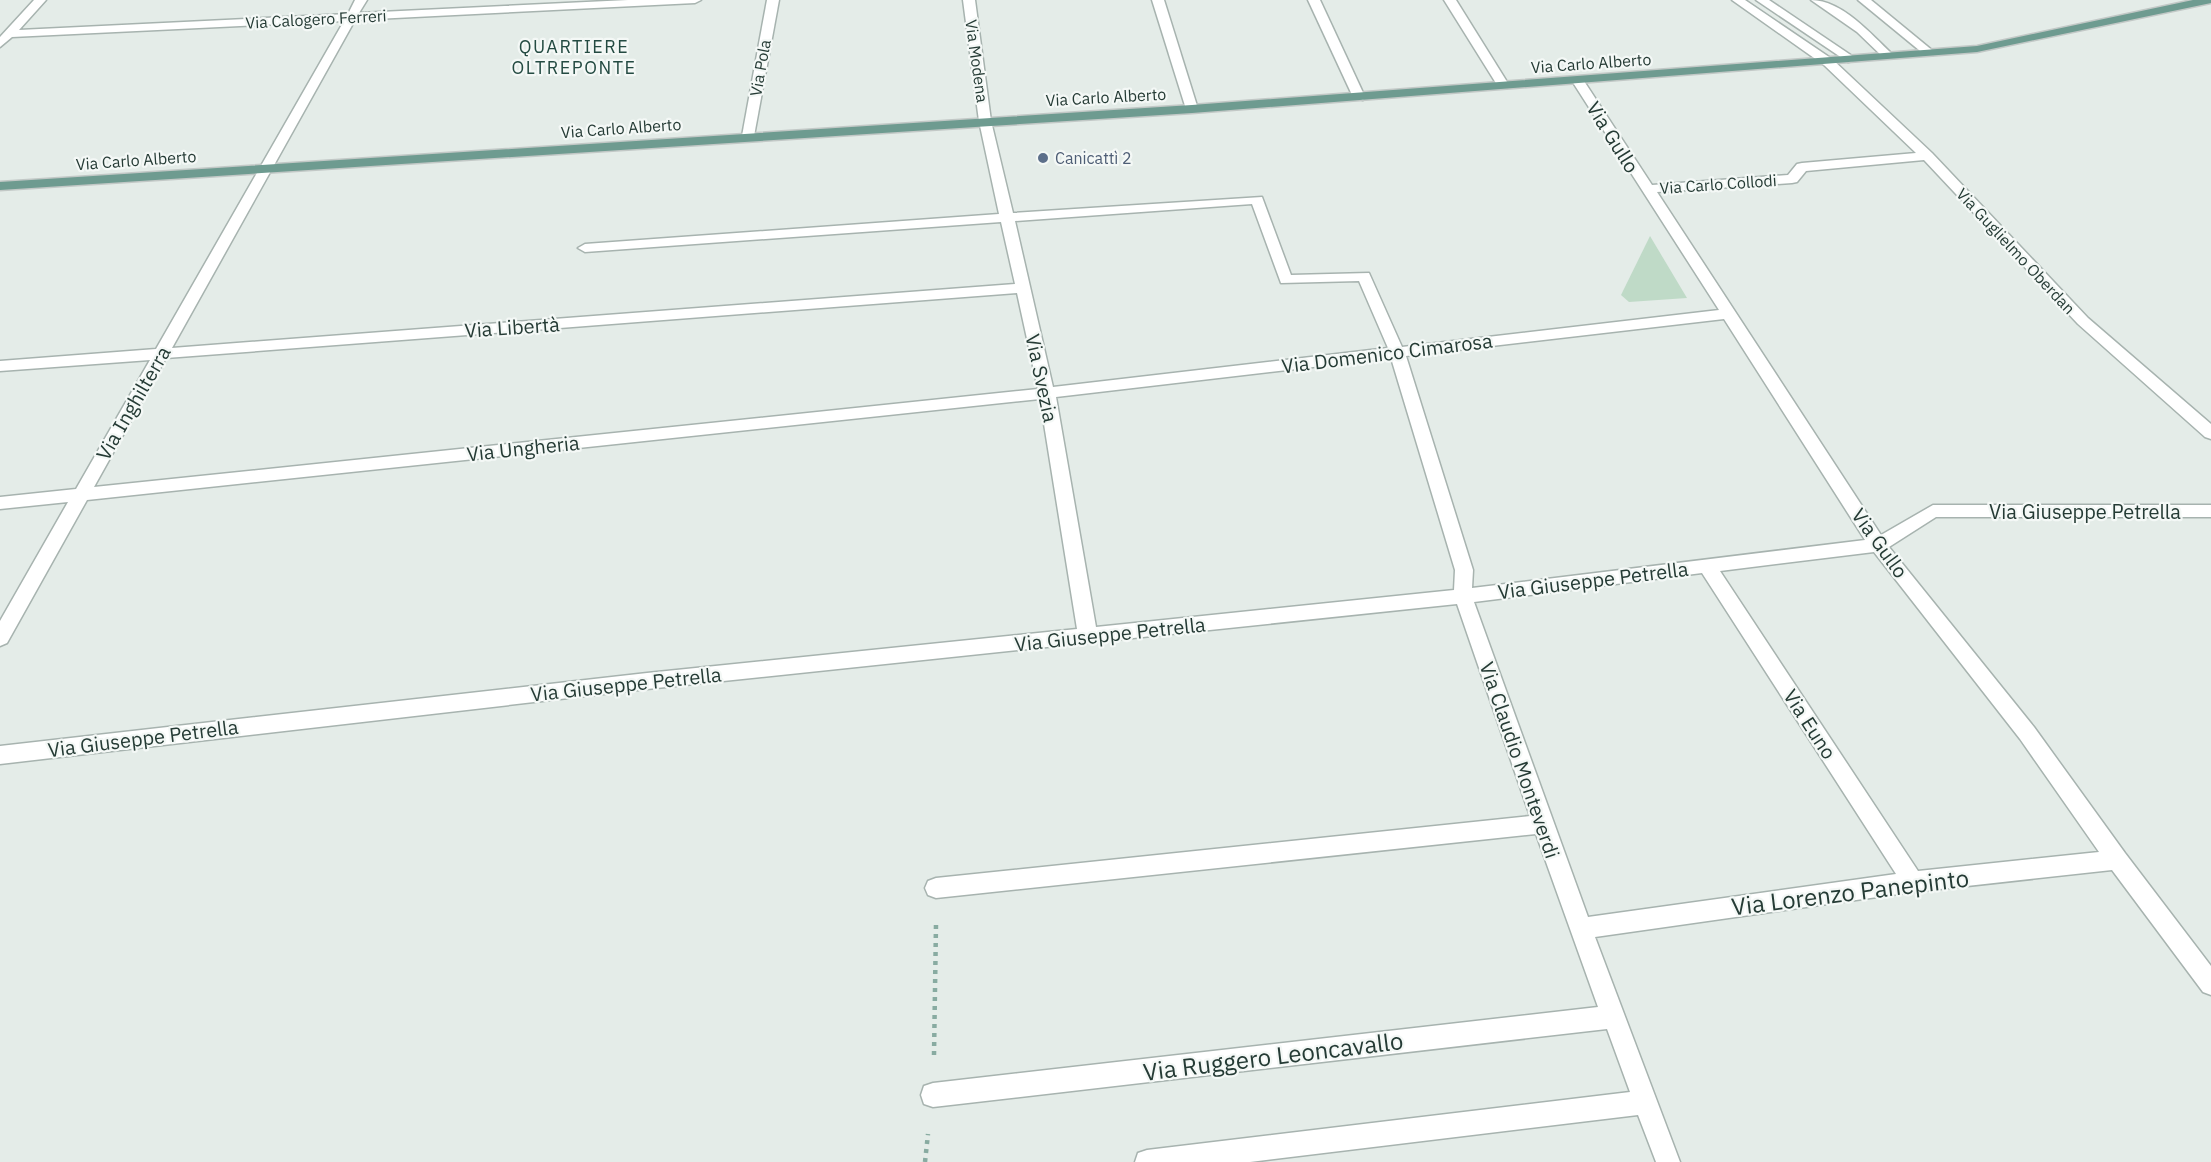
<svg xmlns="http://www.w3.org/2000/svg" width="2211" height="1162" viewBox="0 0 2211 1162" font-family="'IBM Plex Sans',sans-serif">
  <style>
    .green { fill: #bfdac7 }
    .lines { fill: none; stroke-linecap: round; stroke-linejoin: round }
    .minor-casing { stroke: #a7b3af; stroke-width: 3 }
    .major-casing { stroke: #c2c8c6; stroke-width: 3 }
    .path { stroke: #88aba1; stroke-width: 4.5; stroke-dasharray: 4 5; stroke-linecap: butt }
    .minor { fill: #fff; fill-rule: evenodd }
    .major { fill: #6e9b90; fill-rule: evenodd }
    .service-dot { fill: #5c6f8a; stroke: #f4f8f6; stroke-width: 2 }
    .labels { text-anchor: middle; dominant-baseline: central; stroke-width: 4.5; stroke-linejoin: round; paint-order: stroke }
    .far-street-label { font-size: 16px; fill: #253b35; stroke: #f4f8f6 }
    .far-service-label { font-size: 16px; fill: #4e5e75; stroke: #f4f8f6; text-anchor: start }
    .far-neighbourhood-label { font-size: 18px; letter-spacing: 1.5px; fill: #244b42; stroke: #f4f8f6 }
    .street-label { font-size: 20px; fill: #253b35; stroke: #f4f8f6 }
    .near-street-label { font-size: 24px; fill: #253b35; stroke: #f4f8f6 }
  </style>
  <rect width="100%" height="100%" fill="#e4ece8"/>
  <!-- green -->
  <path class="green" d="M1650,236L1687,298L1629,302L1621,295Z"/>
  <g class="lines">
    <!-- minor casing -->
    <g class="minor-casing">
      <g id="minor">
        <path d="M34,0H46L19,30L348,14L355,0H367L359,13L628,0H701L695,3L355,20L172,348L1015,284L1001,222L585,252L578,248L585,244L999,214L979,121L963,0H975L991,121L1013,213L1262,197L1291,275L1369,273L1402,347L1719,310L1572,81L1574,78H1582L1652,185L1788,175L1797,164L1802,163L1916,153L1824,65L1732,0H1745L1832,59L1932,153L2088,318L2211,424V439L2205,437L2078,324L1924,160L1806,171L1797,182L1792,183L1657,192L1881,535L1933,505H2211V517H1936L1889,547L2034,727L2125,853L2211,966V995L2203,992L2112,870L1913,892L1595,937L1680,1162H1656L1638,1115L1250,1162H1135L1138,1153L1147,1150L1630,1092L1607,1029L933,1107L924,1104L921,1095L924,1086L933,1083L1598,1007L1536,834L936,898L928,895L925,888L928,881L936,878L1530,816L1457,604L647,689L0,764V746L647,673L1077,629L1040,399L87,500L7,643L0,646V621L68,502L0,509V497L76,489L150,360L0,371V361L156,349L344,21L12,37L0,47V37ZM1252,204L1281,283L1359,281L1388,348L1053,387L1015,221ZM1017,293L1038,389L94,487L166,358ZM1724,319L1865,540L1472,588L1473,570L1406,356ZM1391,358L1455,570L1454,590L1096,627L1056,397ZM1874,552L2020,739L2099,852L1918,871L1720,571ZM1702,573L1896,874L1588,917L1474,602Z"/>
        <path d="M767,0H779L754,136L748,140L742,136Z"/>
        <path d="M1152,0H1164L1198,109L1196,112H1188L1186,109Z"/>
        <path d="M1308,0H1320L1365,97L1363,100L1353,97Z"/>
        <path d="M1444,0H1456L1509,85L1507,88H1499Z"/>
        <path d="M1756,0H1769L1858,60L1848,62Z"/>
        <path d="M1811,0C1842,0 1871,34 1892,54V58H1884L1857,32Z"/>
        <path d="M1858,0H1871L1933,51V55H1925Z"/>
      </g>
    </g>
    <!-- major casing -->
    <g class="major-casing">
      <path id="major" d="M2193,0H2211V3L1977,52L1192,113L0,190V182L1192,105L1977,46Z"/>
    </g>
    <!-- path -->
    <g class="path">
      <path d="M934,1055L936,924"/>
      <path d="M925,1162L928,1134"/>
    </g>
    <!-- minor -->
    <use href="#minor" class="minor"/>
    <!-- major -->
    <use href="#major" class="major"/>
  </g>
  <!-- markers -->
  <circle class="service-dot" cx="1043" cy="158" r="6"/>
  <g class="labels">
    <!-- far-street labels -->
    <g class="far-street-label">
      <text transform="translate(316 19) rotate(-3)">Via Calogero Ferreri</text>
      <text transform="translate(977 61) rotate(82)">Via Modena</text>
      <text transform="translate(1591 63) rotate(-4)">Via Carlo Alberto</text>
      <text transform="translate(760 68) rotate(-80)">Via Pola</text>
      <text transform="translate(1106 97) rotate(-3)">Via Carlo Alberto</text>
      <text transform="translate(621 128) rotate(-4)">Via Carlo Alberto</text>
      <text transform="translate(136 160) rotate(-4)">Via Carlo Alberto</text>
      <text transform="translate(1718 184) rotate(-4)">Via Carlo Collodi</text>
      <text transform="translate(2016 251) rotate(47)">Via Guglielmo Oberdan</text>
    </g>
    <!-- far-service labels -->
    <g class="far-service-label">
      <text x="1055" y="158">Canicattì 2</text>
    </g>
    <!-- far-neighbourhood labels -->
    <g class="far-neighbourhood-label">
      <text x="574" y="46">QUARTIERE<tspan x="574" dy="21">OLTREPONTE</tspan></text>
    </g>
    <!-- street labels -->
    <g class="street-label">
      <text transform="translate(1613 137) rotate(58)">Via Gullo</text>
      <text transform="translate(512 327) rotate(-4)">Via Libertà</text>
      <text transform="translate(1387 353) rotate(-7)">Via Domenico Cimarosa</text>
      <text transform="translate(1042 378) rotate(78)">Via Svezia</text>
      <text transform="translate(133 403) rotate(-60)">Via Inghilterra</text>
      <text transform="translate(523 448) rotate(-6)">Via Ungheria</text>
      <text x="2085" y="511">Via Giuseppe Petrella</text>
      <text transform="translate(1880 543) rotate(54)">Via Gullo</text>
      <text transform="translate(1593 580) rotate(-7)">Via Giuseppe Petrella</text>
      <text transform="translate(1110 634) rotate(-6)">Via Giuseppe Petrella</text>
      <text transform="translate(626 684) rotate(-6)">Via Giuseppe Petrella</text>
      <text transform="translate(1810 724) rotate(57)">Via Euno</text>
      <text transform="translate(143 738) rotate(-7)">Via Giuseppe Petrella</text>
      <text transform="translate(1520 760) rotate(71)">Via Claudio Monteverdi</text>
    </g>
    <!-- near-street labels -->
    <g class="near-street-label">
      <text transform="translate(1850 892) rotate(-7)">Via Lorenzo Panepinto</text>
      <text transform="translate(1273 1056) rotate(-7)">Via Ruggero Leoncavallo</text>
    </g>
  </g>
</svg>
